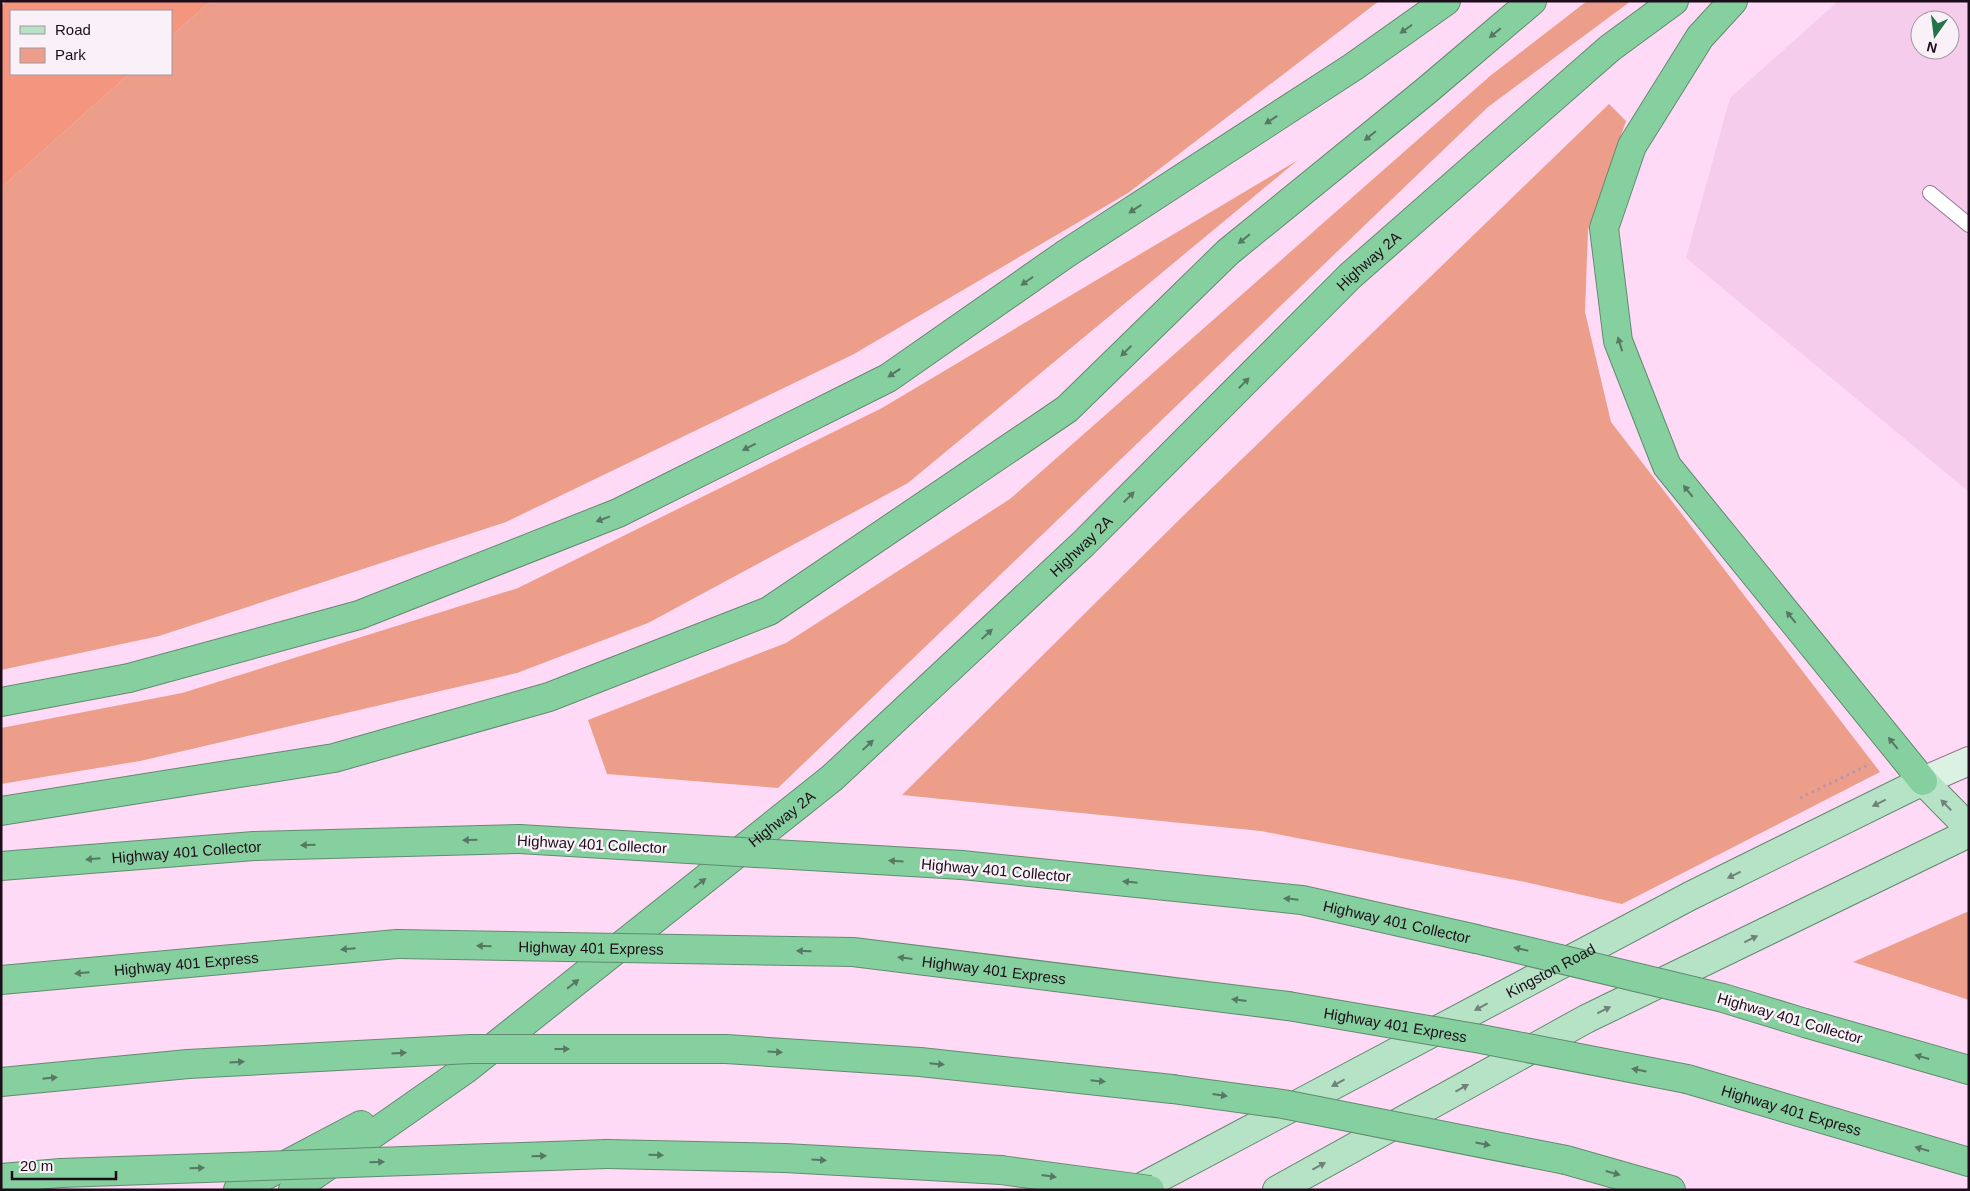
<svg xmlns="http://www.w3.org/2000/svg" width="1970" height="1191" viewBox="0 0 1970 1191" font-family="Arial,sans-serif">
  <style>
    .built { fill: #f6ccec; fill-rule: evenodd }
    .green { fill: #ec9e8a }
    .forest { fill: #f4957e }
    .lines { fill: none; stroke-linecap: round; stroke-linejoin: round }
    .service-casing { stroke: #9a7291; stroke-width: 16 }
    .secondary-casing { stroke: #9a7291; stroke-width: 30 }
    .primary-casing { stroke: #618b70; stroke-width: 30 }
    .motorway-casing { stroke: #618b70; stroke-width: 30 }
    .path { stroke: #b596ae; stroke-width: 3; stroke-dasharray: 2.5 4; stroke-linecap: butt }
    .service { stroke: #fff; stroke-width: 14 }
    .secondary { stroke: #dbf1e2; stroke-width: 28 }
    .primary { stroke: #b6e2c5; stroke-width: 28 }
    .motorway { stroke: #86cf9f; stroke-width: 28 }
    .motorway-bridge-casing { stroke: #618b70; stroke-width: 30; stroke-linecap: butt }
    .motorway-bridge { stroke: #86cf9f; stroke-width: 28 }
    .oneway { fill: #577863 }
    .oneway2 { fill: #718278 }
    .labels { text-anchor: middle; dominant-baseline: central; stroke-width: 5; stroke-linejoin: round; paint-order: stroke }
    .street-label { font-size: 15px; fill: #1d0d1a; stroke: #faf1f8 }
  </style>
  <rect width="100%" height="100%" fill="#ffdaf6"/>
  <!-- built -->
  <path class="built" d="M1838,1H1969V492L1686,258L1730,98ZM1920,20H1950V50H1920Z"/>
  <!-- green -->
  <g class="green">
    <path d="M211,1H1379L1128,193L854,354L506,522L159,636L1,670V188L129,74H171V36Z"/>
    <path d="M1587,1H1631L1488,107L778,788L607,774L588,720L786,643L1010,499L1490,76Z"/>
    <path d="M1609,104L1626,121L1588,230L1585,312L1611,422L1880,772L1622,904L1525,882L1261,831L902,795L1184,515Z"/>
    <path d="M1298,160L908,483L648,623L517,673L140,761L1,784V728L182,693L518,588L882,408Z"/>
    <path d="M1969,911V1000L1853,962Z"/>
  </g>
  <!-- forest -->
  <path class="forest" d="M6,1H211L171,36V11H11V74H129L1,188V6Z"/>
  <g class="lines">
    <!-- service casing -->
    <g class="service-casing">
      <path id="service" d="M1930,193L1969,225"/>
    </g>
    <!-- secondary casing -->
    <g class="secondary-casing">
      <path id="secondary" d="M1923,781L1969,761"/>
    </g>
    <!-- primary casing -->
    <g class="primary-casing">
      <g id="primary">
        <path id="s1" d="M1136,1190L1690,896L1923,781L1969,828"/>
        <path d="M1277,1190L1586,1019L1969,833"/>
      </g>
    </g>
    <!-- motorway casing -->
    <g class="motorway-casing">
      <g id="motorway">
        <path d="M1733,1L1700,37L1632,146L1604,228L1618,341L1667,466L1923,781"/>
        <path d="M1,702L129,678L359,615L618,513L888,378L1067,253L1353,67L1446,1"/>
        <path d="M1,811L334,758L549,697L769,611L1067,409L1228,252L1426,91L1532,1"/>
        <path id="s2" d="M962,865L1302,900L1476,939"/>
        <path id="s3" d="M1,866L254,846L519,839"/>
        <path id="s4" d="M853,952L1288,1006"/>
        <path id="s5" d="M1,980L397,944"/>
        <path d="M1805,1023L1969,1070"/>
        <path d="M726,1049L920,1062L1172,1089"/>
        <path id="s6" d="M1687,1079L1969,1162"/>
        <path d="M1,1082L188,1064"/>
        <path d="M607,1154L785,1158L1001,1170"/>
        <path d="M1566,1160L1671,1190"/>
        <path d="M1,1178L61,1173"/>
        <path d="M238,1190L361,1125"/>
        <path id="s7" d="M293,1190L466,1069L832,778L1083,544L1350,276L1610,48L1674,1"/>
      </g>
    </g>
    <!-- path -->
    <path class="path" d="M1800,798L1868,765"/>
    <!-- service -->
    <use href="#service" class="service"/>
    <!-- secondary -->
    <use href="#secondary" class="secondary"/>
    <!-- primary -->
    <use href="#primary" class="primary"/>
    <!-- motorway -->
    <use href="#motorway" class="motorway"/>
    <!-- motorway-bridge casing -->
    <g class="motorway-bridge-casing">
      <g id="motorway-bridge">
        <path d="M519,839L962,865"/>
        <path d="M1476,939L1723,998L1805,1023"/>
        <path id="s8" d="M397,944L853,952"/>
        <path id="s9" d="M1288,1006L1481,1039L1687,1079"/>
        <path d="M188,1064L470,1049H726"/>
        <path d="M1172,1089L1283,1104L1566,1160"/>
        <path d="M1001,1170L1150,1190"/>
        <path d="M61,1173L607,1154"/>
      </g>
    </g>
    <!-- motorway-bridge -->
    <use href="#motorway-bridge" class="motorway-bridge"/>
  </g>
  <!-- one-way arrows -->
  <defs><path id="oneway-solid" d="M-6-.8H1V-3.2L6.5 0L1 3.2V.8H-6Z" transform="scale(1.25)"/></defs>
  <g class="oneway">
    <use href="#oneway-solid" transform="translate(1406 29) rotate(145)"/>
    <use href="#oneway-solid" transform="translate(1495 33) rotate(140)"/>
    <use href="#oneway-solid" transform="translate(1271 120) rotate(147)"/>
    <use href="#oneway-solid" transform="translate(1370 136) rotate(141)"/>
    <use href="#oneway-solid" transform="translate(1135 209) rotate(147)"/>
    <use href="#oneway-solid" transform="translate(1244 239) rotate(141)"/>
    <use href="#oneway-solid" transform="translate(1027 281) rotate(145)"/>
    <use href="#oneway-solid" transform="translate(1620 344) rotate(-107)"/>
    <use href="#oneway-solid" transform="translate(1126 351) rotate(136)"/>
    <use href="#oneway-solid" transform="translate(894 373) rotate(146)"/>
    <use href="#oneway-solid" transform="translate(1244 383) rotate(-45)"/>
    <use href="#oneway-solid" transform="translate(749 447) rotate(153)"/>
    <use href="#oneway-solid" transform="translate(1688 491) rotate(-129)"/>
    <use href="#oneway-solid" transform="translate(1129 497) rotate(-45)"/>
    <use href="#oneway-solid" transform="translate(603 519) rotate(159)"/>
    <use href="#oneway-solid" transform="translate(1791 617) rotate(-129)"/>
    <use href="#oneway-solid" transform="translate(987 634) rotate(-43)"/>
    <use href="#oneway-solid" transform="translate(1893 743) rotate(-129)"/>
    <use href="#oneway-solid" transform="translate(868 745) rotate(-43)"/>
    <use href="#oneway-solid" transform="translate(470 840) rotate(179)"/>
    <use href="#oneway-solid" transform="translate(308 845) rotate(179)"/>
    <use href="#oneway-solid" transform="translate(93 859) rotate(175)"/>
    <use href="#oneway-solid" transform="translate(896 861) rotate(-177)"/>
    <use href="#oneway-solid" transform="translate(1130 882) rotate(-174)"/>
    <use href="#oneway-solid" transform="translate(700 883) rotate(-38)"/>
    <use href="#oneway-solid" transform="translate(1291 899) rotate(-174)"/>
    <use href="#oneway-solid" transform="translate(484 946) rotate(-179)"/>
    <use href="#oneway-solid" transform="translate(348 949) rotate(175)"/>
    <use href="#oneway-solid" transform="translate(1521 949) rotate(-167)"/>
    <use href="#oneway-solid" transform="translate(804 951) rotate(-179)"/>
    <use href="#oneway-solid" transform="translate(905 958) rotate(-173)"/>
    <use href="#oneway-solid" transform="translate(82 973) rotate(175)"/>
    <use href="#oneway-solid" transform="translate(573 984) rotate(-38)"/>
    <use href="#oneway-solid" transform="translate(1239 1000) rotate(-173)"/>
    <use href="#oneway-solid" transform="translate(562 1049)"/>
    <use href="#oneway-solid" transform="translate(775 1052) rotate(4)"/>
    <use href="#oneway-solid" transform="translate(399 1053) rotate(-3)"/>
    <use href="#oneway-solid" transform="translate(1922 1057) rotate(-164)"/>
    <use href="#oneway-solid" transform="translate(237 1062) rotate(-3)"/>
    <use href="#oneway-solid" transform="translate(937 1064) rotate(6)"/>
    <use href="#oneway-solid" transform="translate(1639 1070) rotate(-169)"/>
    <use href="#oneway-solid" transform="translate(50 1078) rotate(-6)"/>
    <use href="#oneway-solid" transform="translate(1098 1081) rotate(6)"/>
    <use href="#oneway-solid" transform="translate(1220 1095) rotate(8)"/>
    <use href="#oneway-solid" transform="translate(1483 1144) rotate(11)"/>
    <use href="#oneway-solid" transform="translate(1922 1149) rotate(-164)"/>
    <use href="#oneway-solid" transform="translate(656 1155) rotate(1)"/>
    <use href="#oneway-solid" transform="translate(539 1156) rotate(-2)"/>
    <use href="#oneway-solid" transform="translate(819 1160) rotate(3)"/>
    <use href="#oneway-solid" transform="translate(377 1162) rotate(-2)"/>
    <use href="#oneway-solid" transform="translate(197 1168) rotate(-2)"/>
    <use href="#oneway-solid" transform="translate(1613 1173) rotate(16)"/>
    <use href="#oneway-solid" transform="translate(1049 1176) rotate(8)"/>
  </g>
  <g class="oneway2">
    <use href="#oneway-solid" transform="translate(1879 803) rotate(154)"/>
    <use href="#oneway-solid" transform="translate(1946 805) rotate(-134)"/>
    <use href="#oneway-solid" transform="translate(1734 875) rotate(154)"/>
    <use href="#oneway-solid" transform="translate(1751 939) rotate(-26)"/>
    <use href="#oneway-solid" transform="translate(1481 1007) rotate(152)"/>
    <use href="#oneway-solid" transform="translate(1604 1010) rotate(-26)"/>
    <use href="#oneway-solid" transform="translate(1338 1083) rotate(152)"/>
    <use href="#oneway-solid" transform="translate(1462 1088) rotate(-29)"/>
    <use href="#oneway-solid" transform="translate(1319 1166) rotate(-29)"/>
  </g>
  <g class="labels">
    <!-- street labels -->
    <g class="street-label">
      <text stroke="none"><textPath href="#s7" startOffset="1424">Highway 2A</textPath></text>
      <text stroke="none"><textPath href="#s7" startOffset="1019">Highway 2A</textPath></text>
      <text stroke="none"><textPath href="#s7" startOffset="614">Highway 2A</textPath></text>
      <text transform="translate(592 844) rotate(3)">Highway 401 Collector</text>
      <text stroke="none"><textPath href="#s3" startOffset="186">Highway 401 Collector</textPath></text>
      <text transform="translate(996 870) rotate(5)">Highway 401 Collector</text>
      <text stroke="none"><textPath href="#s2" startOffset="439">Highway 401 Collector</textPath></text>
      <text stroke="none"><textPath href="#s8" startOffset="194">Highway 401 Express</textPath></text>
      <text stroke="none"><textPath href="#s5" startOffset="186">Highway 401 Express</textPath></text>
      <text stroke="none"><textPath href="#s4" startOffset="142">Highway 401 Express</textPath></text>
      <text stroke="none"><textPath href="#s1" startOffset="469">Kingston Road</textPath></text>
      <text transform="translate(1790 1018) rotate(16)">Highway 401 Collector</text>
      <text stroke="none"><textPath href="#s9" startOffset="109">Highway 401 Express</textPath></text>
      <text stroke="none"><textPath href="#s6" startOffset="109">Highway 401 Express</textPath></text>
    </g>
  </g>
  <!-- border -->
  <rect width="1970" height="1191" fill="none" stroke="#1d0d1a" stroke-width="5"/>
  <!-- legend -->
  <rect x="10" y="10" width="162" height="65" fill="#faf1f8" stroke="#a2969f"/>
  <rect x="20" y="26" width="25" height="8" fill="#b6e2c5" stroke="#a2969f"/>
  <text x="55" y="35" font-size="15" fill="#1d0d1a">Road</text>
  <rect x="20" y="48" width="25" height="15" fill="#ec9e8a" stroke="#a2969f"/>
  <text x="55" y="60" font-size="15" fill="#1d0d1a">Park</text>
  <!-- north arrow -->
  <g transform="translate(1935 35) rotate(194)"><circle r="24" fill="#faf1f8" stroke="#a2969f"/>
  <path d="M0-4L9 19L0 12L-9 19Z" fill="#237547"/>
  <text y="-8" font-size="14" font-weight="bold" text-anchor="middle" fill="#1d0d1a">N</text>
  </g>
  <!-- scale -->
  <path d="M12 1171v8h104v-8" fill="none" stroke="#1d0d1a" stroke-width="2.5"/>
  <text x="20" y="1171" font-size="15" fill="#1d0d1a" stroke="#faf1f8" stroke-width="4" paint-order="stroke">20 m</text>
</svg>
